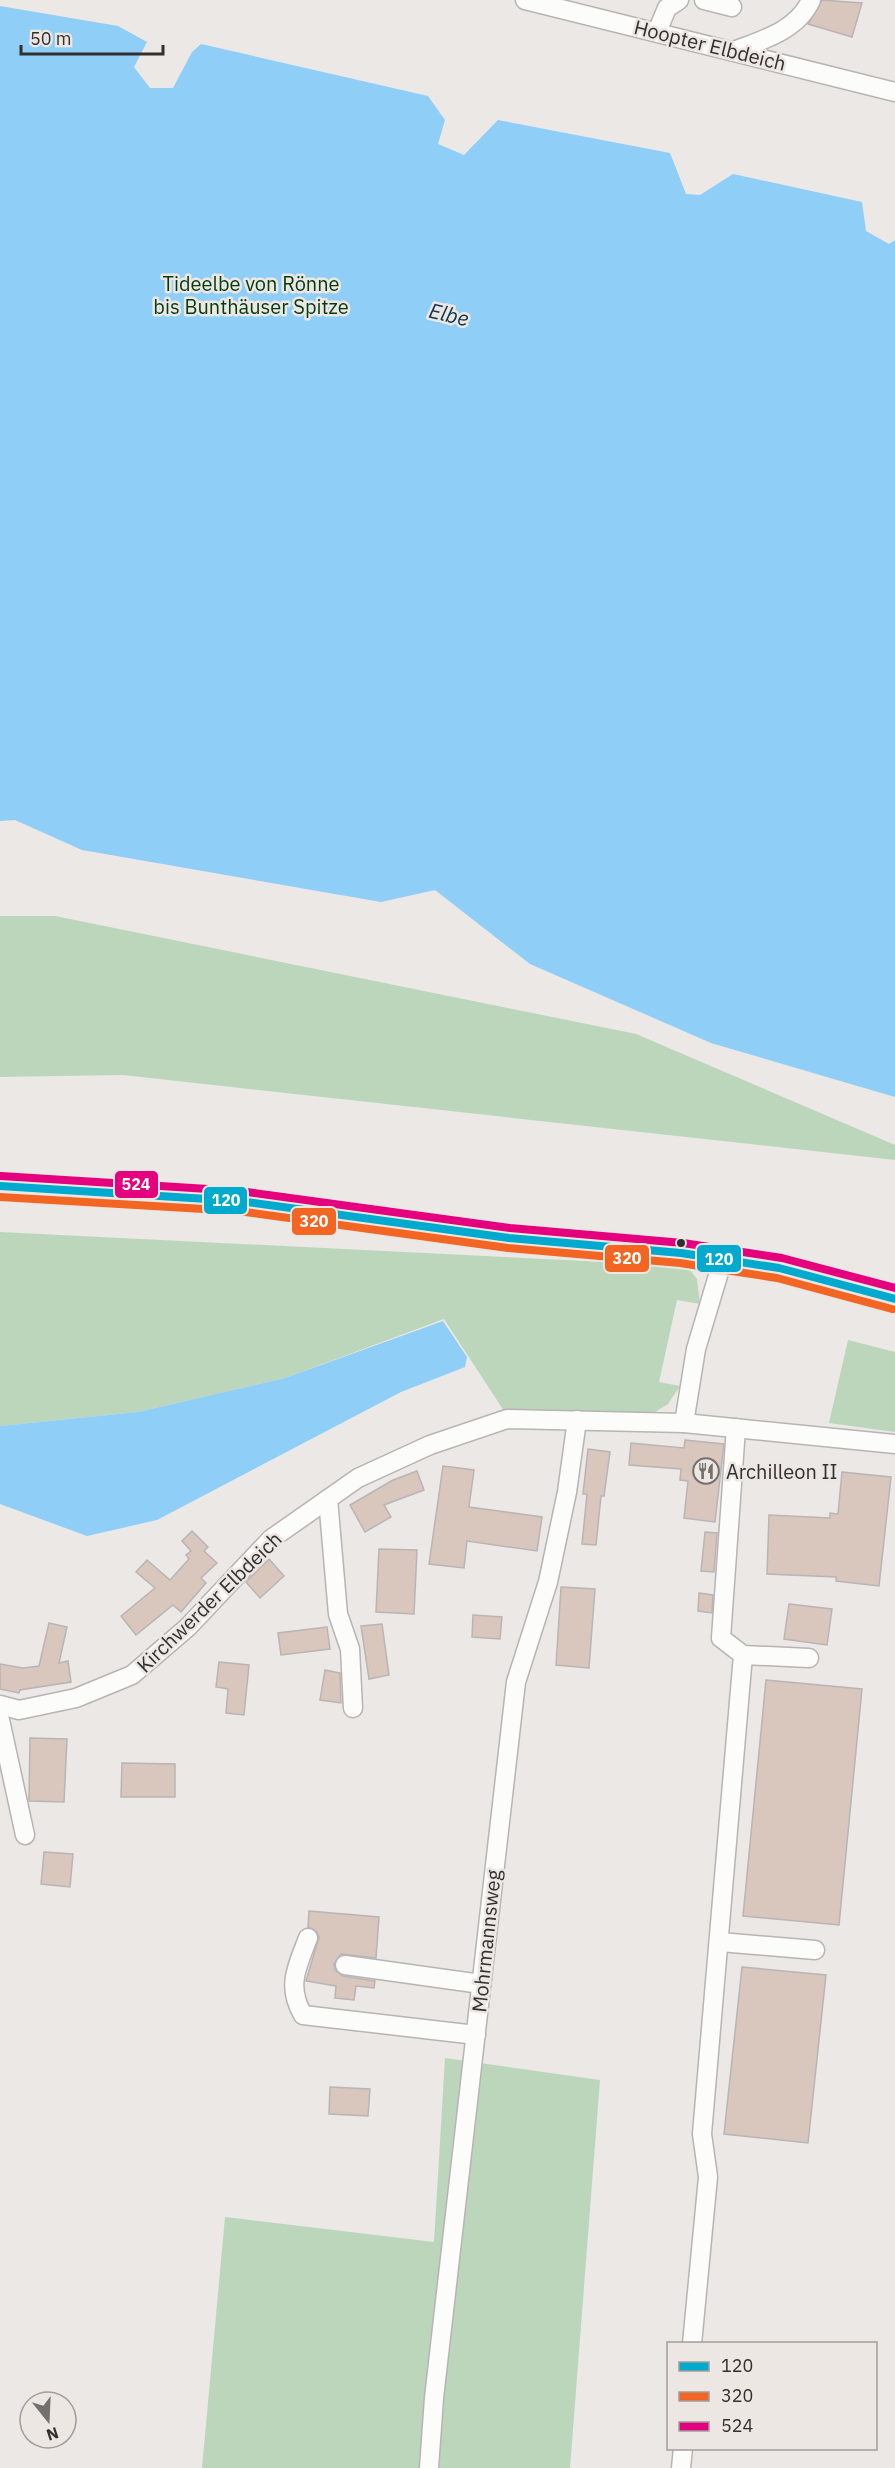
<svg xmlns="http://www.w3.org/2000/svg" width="895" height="2468" viewBox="0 0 895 2468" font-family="'IBM Plex Sans',sans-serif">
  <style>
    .green { fill: #bbd6bb }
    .water { fill: #8ecef7 }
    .building { fill: #d9c6bd; stroke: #b8b5b4; stroke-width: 1.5 }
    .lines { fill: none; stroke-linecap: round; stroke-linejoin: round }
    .minor-casing { stroke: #b7b4b3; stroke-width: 21 }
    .minor { stroke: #fcfcfb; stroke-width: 18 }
    .bus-1-casing { stroke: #ede7e4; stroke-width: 12 }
    .bus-2-casing { stroke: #ede7e4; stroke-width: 12 }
    .bus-3-casing { stroke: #ede7e4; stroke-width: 12 }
    .bus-1 { stroke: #00a9ce; stroke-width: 8 }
    .bus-2 { stroke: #f26522; stroke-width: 8 }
    .bus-3 { stroke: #e5007d; stroke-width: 8 }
    .bus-dot { fill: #322f2e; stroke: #ede7e4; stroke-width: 2 }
    .labels { text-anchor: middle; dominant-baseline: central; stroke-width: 5; stroke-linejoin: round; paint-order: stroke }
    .street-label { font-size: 20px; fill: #322f2e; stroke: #ede7e4 }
    .park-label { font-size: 20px; fill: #013a0f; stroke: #ede7e4 }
    .poi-label { font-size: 20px; fill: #322f2e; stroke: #ede7e4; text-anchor: start }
    .water-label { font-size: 21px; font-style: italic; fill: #0b354c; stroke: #ede7e4 }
    .line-badge { stroke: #ede7e4; stroke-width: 2 }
    .badge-label { font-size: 16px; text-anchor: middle; font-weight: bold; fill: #fff }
  </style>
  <rect width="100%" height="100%" fill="#ebe8e6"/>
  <!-- green -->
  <g class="green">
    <path d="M0,916H55L636,1034L895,1145V1160L123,1075L0,1077Z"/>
    <path d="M0,1232L687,1266L697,1279L700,1304L677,1300L659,1382L680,1386L668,1404L652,1414L504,1411L444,1319L285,1378L138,1412L0,1426Z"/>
    <path d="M848,1340L895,1352V1432L829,1423Z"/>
    <path d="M445,2058L600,2080L570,2468H202L225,2217L434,2242Z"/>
  </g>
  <!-- water -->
  <g class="water">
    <path d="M0,6L118,26L147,42L134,67L150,88H173L192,52L201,44L428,96L445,120L438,144L464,155L498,120L670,153L686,194L700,195L733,174L862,202L866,231L889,244L895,240V1097L711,1043L530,964L435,890L381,902L82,850L15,820L0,821Z"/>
    <path d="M443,1321L467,1357L465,1367L401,1392L157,1520L87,1536L0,1504V1426L138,1412L285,1378Z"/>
  </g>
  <!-- building -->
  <g class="building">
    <path d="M822,0L862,3L852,37L808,24Z"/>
    <path d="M685,1440L724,1444L715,1522L684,1518L688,1481L680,1480L681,1469L629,1465L631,1443L684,1448Z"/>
    <path d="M588,1449L610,1452L604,1496H601L596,1545L582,1544L587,1494H583Z"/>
    <path d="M443,1466L474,1470L469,1507L542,1517L537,1551L467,1541L464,1568L429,1564Z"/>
    <path d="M417,1471L424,1490L384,1505L391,1517L365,1532L350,1505L393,1480Z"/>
    <path d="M842,1472L891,1477L879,1586L836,1581V1577L767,1574L769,1515L830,1518V1513L838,1514Z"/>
    <path d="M192,1531L208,1547L204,1551L217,1563L201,1578L206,1583L181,1612L173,1605L136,1635L121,1616L155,1588L136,1572L147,1560L170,1580L189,1559L186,1555L191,1551L182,1541Z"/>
    <path d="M705,1532L717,1533L714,1572L701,1571Z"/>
    <path d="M379,1549L417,1550L414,1614L376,1612Z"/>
    <path d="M269,1559L284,1576L260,1598L246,1582Z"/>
    <path d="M561,1587L595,1589L589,1668L556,1665Z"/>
    <path d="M699,1593L713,1595L712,1613L698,1611Z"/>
    <path d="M789,1604L832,1609L827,1645L784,1639Z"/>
    <path d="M473,1615L502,1617L500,1639L472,1637Z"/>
    <path d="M49,1623L67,1627L59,1663L68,1661L71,1682L20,1690L19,1693L0,1689V1664L23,1668L39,1666Z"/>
    <path d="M382,1624L389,1675L369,1679L361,1626Z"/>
    <path d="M327,1627L330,1649L281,1655L278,1633Z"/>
    <path d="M219,1662L249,1665L244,1715L226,1713L228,1689L216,1687Z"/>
    <path d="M325,1670L340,1673L341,1703L320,1700Z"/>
    <path d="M766,1680L862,1689L839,1925L743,1916Z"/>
    <path d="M30,1738L67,1739L64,1802L29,1801Z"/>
    <path d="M122,1763L175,1764V1797H121Z"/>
    <path d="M44,1852L73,1854L70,1887L41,1884Z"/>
    <path d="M309,1911L379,1917L376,1958L341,1954L334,1964L335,1970L343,1976L375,1981L374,1988L356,1986L354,2000L335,1998L336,1986L306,1981L319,1937L316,1931L308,1927Z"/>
    <path d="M742,1967L826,1975L808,2143L724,2134Z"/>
    <path d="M330,2087L370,2089L368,2116L329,2114Z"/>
  </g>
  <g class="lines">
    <!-- minor casing -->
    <g class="minor-casing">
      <g id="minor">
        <path d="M525,0L895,92"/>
        <path d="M704,0L732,7"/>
        <path d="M657,32L667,8L679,0"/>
        <path d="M734,51C762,40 797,31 811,0"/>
        <path d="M0,1186L239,1201L509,1238L681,1253L779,1268L895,1299"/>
        <path d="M684,1423L696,1349L723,1259"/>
        <path d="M736,1428L721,1638L743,1655L809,1658"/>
        <path d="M328,1499L338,1614L350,1649L353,1708"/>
        <path d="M0,1705L19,1710L76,1698L132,1675L188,1627L271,1539L358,1478L430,1445L507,1419L684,1423L895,1444"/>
        <path d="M0,1720L25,1835"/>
        <path d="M308,1938C297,1967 286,1986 303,2015L476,2035"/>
        <path d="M720,1942L815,1950"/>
        <path d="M345,1965L481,1984"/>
        <path d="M692,2344L708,2177L702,2134L743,1655"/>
        <path d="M429,2468L434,2398L516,1682L548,1582L567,1492L577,1420"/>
        <path d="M681,2468L683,2448"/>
      </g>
    </g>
    <!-- minor -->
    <use href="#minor" class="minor"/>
    <!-- bus-1 casing -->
    <g class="bus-1-casing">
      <path id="bus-1" d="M0,1186L239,1201L509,1238L681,1253L779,1268L895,1299"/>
    </g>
    <!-- bus-2 casing -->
    <g class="bus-2-casing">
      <path id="bus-2" d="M0,1197L238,1211L508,1248L680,1263L777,1278L892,1309"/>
    </g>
    <!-- bus-3 casing -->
    <g class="bus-3-casing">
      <path id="bus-3" d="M1,1176L240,1191L510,1228L683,1243L782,1258L895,1288"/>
    </g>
    <!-- bus-1 -->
    <use href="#bus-1" class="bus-1"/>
    <!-- bus-2 -->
    <use href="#bus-2" class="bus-2"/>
    <!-- bus-3 -->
    <use href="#bus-3" class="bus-3"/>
  </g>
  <!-- icons -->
  <defs>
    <g id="restaurant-ring" transform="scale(1.35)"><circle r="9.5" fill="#ede7e4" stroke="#73706e" stroke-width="1.5"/><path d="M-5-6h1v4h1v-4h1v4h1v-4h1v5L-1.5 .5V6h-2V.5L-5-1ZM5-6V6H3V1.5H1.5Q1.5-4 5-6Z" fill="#73706e"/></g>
  </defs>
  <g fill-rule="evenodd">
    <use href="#restaurant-ring" x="706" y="1471"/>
  </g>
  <!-- markers -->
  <circle class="bus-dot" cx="681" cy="1243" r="5"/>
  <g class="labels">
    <!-- street labels -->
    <g class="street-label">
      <text transform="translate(710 45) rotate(14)">Hoopter Elbdeich</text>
      <text transform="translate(209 1602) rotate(-44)">Kirchwerder Elbdeich</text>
      <text transform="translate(486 1941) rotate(-84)">Mohrmannsweg</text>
    </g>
    <!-- park labels -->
    <g class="park-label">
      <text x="251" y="283">Tideelbe von Rönne<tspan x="251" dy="23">bis Bunthäuser Spitze</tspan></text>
    </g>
    <!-- poi labels -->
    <g class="poi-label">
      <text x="726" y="1471">Archilleon II</text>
    </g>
    <!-- water labels -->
    <g class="water-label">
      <text transform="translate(449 314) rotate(13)">Elbe</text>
    </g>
  </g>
  <g class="line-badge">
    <rect x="114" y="1170" width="45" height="29" rx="6" fill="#e5007d"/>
    <rect x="203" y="1186" width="45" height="29" rx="6" fill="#00a9ce"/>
    <rect x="291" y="1207" width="46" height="29" rx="6" fill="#f26522"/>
    <rect x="604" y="1244" width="46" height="29" rx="6" fill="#f26522"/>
    <rect x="696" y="1244" width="46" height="29" rx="6" fill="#00a9ce"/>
  </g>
  <g class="badge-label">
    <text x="136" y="1190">524</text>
    <text x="226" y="1206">120</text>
    <text x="314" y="1227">320</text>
    <text x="627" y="1264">320</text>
    <text x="719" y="1265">120</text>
  </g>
  <!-- legend -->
  <rect x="667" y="2342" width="210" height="108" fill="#ede7e4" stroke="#a29d9b" stroke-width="1.5"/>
  <rect x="679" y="2362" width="30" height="9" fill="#00a9ce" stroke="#a29d9b" stroke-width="1.5"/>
  <text x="721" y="2372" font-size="18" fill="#322f2e">120</text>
  <rect x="679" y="2392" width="30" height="9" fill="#f26522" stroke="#a29d9b" stroke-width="1.5"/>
  <text x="721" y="2402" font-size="18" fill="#322f2e">320</text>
  <rect x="679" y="2422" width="30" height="9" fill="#e5007d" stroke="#a29d9b" stroke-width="1.5"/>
  <text x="721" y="2432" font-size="18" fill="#322f2e">524</text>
  <!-- north arrow -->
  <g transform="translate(48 2420) rotate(162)"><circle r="28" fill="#ede7e4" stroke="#a29d9b" stroke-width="1.5"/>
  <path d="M0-4.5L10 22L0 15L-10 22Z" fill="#73706e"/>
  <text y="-9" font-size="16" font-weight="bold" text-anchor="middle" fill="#322f2e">N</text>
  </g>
  <!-- scale -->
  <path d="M21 45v9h142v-9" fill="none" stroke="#322f2e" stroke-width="3"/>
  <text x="30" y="45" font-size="18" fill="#322f2e" stroke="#ede7e4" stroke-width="4.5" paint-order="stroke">50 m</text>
</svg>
